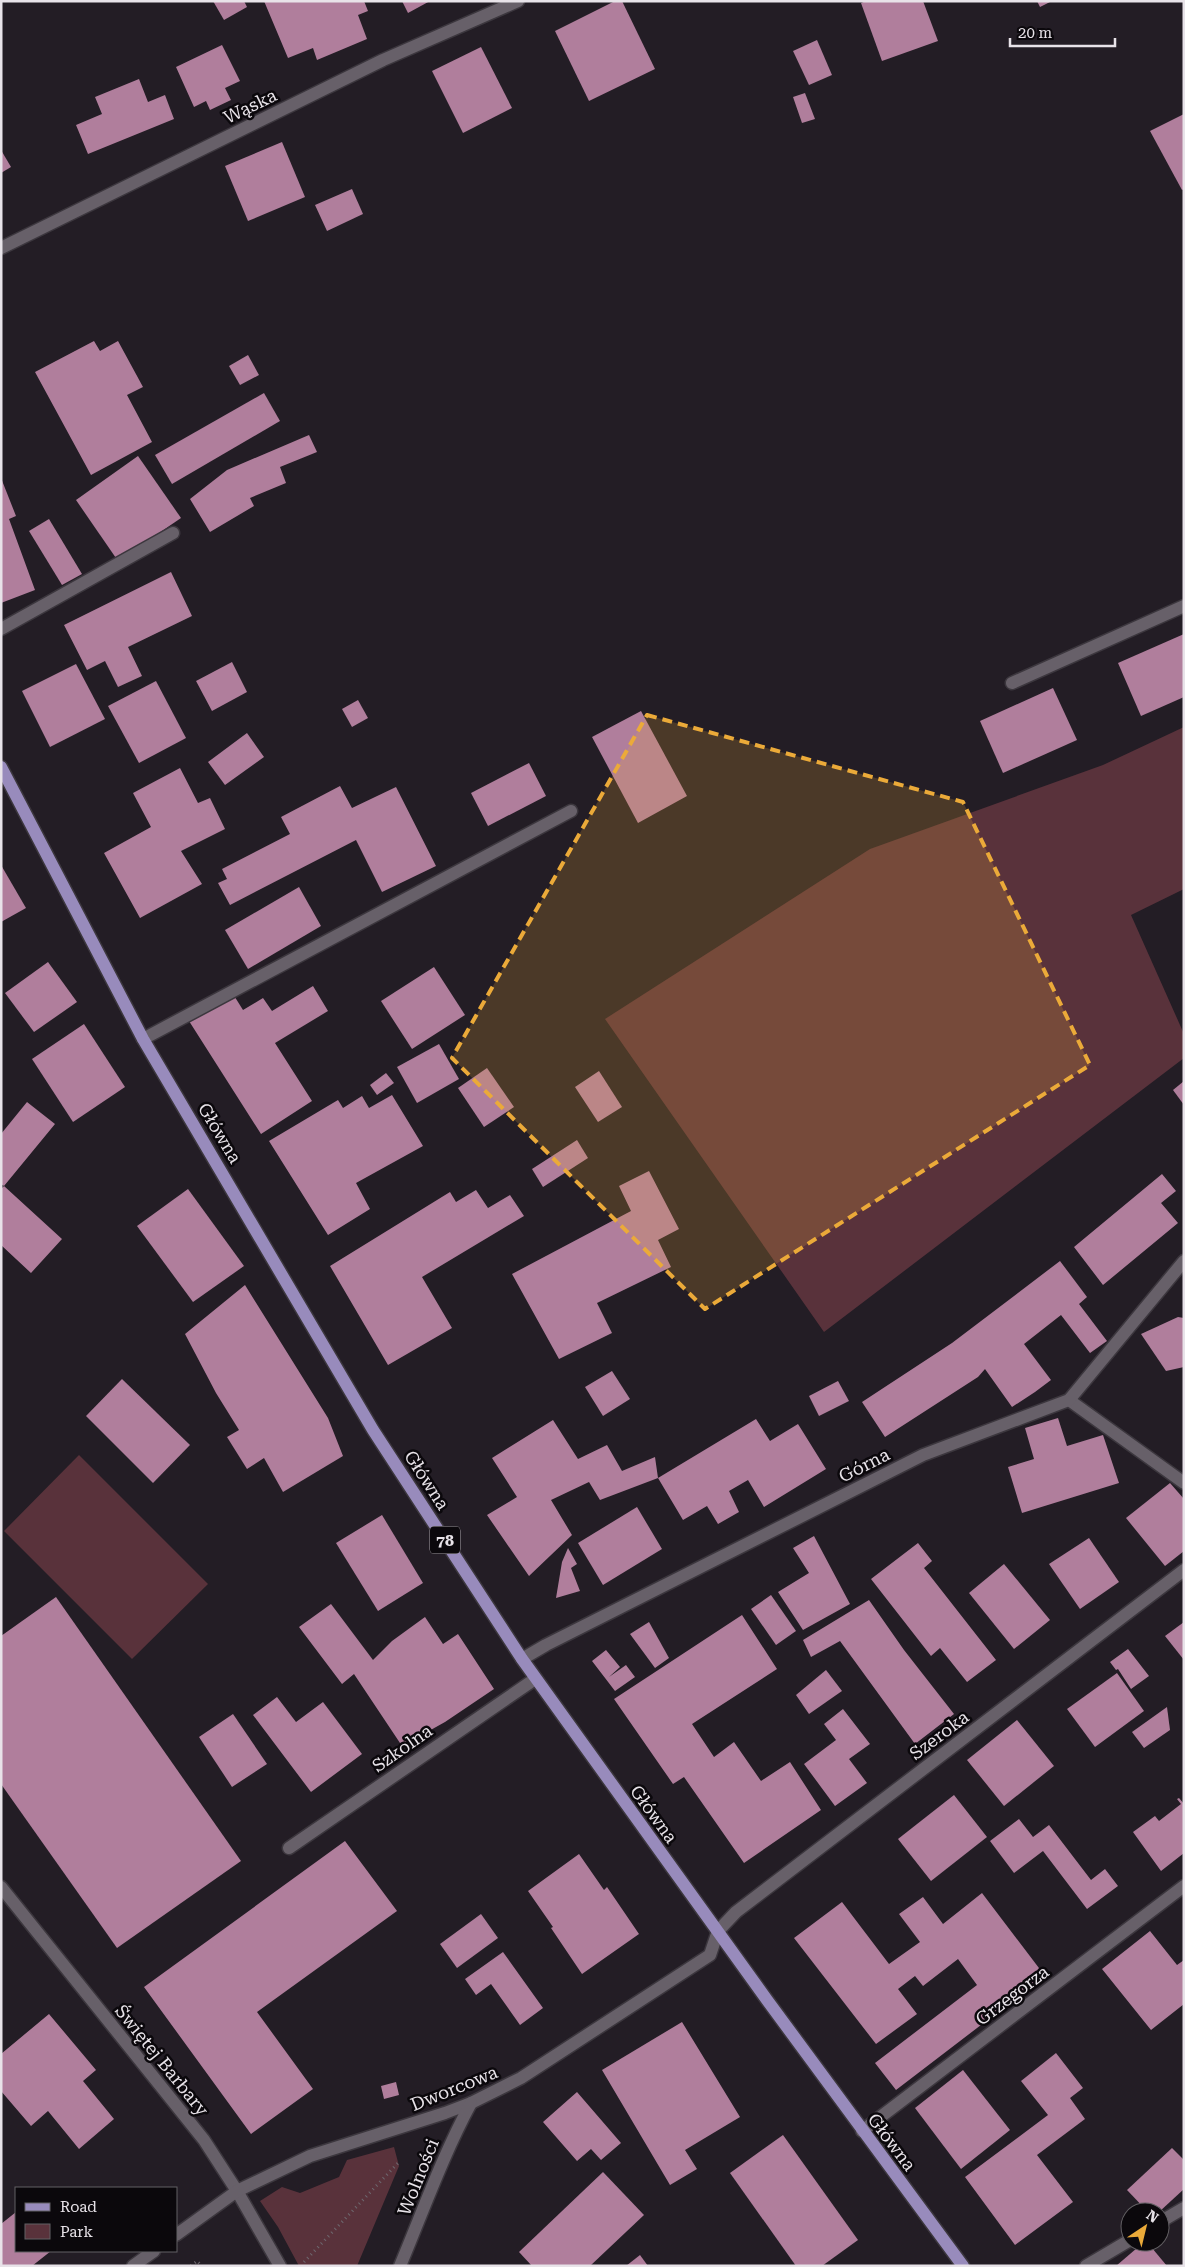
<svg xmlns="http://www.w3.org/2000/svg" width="1185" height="2267" viewBox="0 0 1185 2267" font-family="'Roboto Serif',serif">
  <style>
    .green { fill: #59323b }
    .building { fill: #b07e9c }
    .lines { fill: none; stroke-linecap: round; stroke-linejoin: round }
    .minor-casing { stroke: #3c373e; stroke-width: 15 }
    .major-casing { stroke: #3c373e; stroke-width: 15 }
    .path { stroke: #6e686f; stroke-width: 3; stroke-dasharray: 1 4; stroke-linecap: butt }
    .minor { stroke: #676069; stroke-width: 12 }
    .major { stroke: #988bbc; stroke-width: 12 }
    .marked { fill: #ebaa39; fill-opacity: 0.2; stroke: #ebaa39; stroke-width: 4; stroke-dasharray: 10 6; stroke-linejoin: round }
    .labels { text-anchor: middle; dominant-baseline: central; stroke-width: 5; stroke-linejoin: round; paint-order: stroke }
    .shield { fill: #0b080c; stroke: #a6a1a7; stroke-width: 1 }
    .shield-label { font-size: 16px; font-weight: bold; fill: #e8e3e9 }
    .street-label { font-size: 18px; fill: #e8e3e9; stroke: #0b080c }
  </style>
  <rect width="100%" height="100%" fill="#231d25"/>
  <!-- green -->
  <g class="green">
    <path d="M1184,727V889L1131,915L1184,1034V1058L824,1332L605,1019L870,849L1103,765Z"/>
    <path d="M79,1455L208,1584L132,1659L4,1531Z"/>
    <path d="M394,2147L399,2166L357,2266H299L278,2227L260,2201L282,2187L300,2193L339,2177L347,2160Z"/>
  </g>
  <!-- building -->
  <g class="building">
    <path d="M213,1H244L247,7L224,20Z"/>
    <path d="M264,1H364L368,11L358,15L367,39L317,60L313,48L288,58Z"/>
    <path d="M402,1H430L408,13Z"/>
    <path d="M615,1H622L655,69L589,101L555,31Z"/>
    <path d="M866,1H923L938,41L882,61L861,3Z"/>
    <path d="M1037,1H1052L1040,7Z"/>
    <path d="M817,40L832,75L809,85L793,51Z"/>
    <path d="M222,45L240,81L225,88L231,100L210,110L206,101L194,107L176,67Z"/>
    <path d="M481,47L512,108L463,133L432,71Z"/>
    <path d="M139,79L148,102L165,95L174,119L88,154L76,125L102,114L95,97Z"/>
    <path d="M805,93L815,119L802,123L793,97Z"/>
    <path d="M1184,114V189L1182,190L1150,131Z"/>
    <path d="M282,142L305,197L248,221L225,166Z"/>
    <path d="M1,150L11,167L1,173Z"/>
    <path d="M352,189L363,214L327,231L315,205Z"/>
    <path d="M94,341L100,351L118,341L143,387L127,395L152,442L91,475L35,372Z"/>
    <path d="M248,355L259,375L240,385L229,366Z"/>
    <path d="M264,393L280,421L172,484L155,455Z"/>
    <path d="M309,435L317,452L280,467L286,483L250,498L254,506L210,532L190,499L227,470Z"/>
    <path d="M138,456L181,518L118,561L76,500Z"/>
    <path d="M1,478L16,516L9,519L35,590L1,603Z"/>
    <path d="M49,519L82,574L62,585L29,531Z"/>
    <path d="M171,572L192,616L128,647L142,676L118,687L105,661L87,670L64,625Z"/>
    <path d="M1184,634V697L1141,716L1118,663Z"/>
    <path d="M232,662L247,692L212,711L196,681Z"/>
    <path d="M76,664L105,719L50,747L22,691Z"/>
    <path d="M156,681L186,738L139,763L108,706Z"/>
    <path d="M1053,688L1077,740L1003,773L980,721Z"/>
    <path d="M358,700L368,718L352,727L342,709Z"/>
    <path d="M641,711L687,796L638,823L592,737Z"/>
    <path d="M247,733L264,757L225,785L208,762Z"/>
    <path d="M529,763L546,796L488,826L471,793Z"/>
    <path d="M180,768L198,803L210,798L225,829L181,851L202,884L140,918L104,853L151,827L133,793Z"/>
    <path d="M340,786L352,808L396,787L436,866L382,892L356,840L230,905L218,883L227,879L222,869L290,834L281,817Z"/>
    <path d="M1,865L26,908L1,922Z"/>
    <path d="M299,887L321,926L248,969L225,930Z"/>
    <path d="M48,962L77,1002L34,1032L5,993Z"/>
    <path d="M434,967L465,1015L412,1049L381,1001Z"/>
    <path d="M313,986L328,1011L275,1043L312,1101L261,1134L189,1021L233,994L243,1010L263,998L272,1011Z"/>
    <path d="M84,1024L125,1087L73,1122L32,1059Z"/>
    <path d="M439,1044L459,1079L417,1103L397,1067Z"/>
    <path d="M487,1068L514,1107L484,1127L458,1088Z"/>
    <path d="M599,1071L622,1107L598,1122L575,1087Z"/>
    <path d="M386,1073L394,1083L377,1095L370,1085Z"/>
    <path d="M1184,1081V1105L1173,1090Z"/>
    <path d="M392,1095L423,1146L356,1183L370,1209L328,1235L269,1141L338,1100L343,1108L362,1096L369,1108Z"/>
    <path d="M27,1102L55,1124L4,1186L62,1239L31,1273L1,1245V1189L4,1186L1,1184V1134Z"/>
    <path d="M577,1140L588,1158L543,1187L532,1169Z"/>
    <path d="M649,1171L679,1229L658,1240L671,1267L597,1303L612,1333L559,1359L512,1274L631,1211L619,1186Z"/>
    <path d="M1162,1174L1176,1191L1161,1203L1178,1223L1103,1285L1074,1247Z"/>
    <path d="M188,1189L244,1266L193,1302L137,1226Z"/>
    <path d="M476,1190L488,1208L510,1195L524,1216L422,1277L452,1328L388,1365L330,1266L450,1192L456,1202Z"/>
    <path d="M1060,1261L1087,1297L1079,1304L1107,1341L1090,1353L1061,1315L1024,1344L1051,1380L1035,1392L1012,1407L985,1369L978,1377L885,1437L862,1402L952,1343Z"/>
    <path d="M245,1285L328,1418L343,1456L283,1492L264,1458L247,1469L227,1437L239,1430L216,1393L185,1334Z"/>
    <path d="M1178,1317L1184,1318V1367L1166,1371L1141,1334Z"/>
    <path d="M612,1371L630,1399L603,1416L585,1387Z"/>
    <path d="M122,1379L190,1445L153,1483L86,1416Z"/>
    <path d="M838,1381L849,1401L819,1416L809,1396Z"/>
    <path d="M1058,1418L1067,1446L1103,1435L1119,1483L1022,1513L1008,1467L1034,1459L1025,1428Z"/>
    <path d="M756,1419L770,1441L798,1424L826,1469L764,1507L748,1480L729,1491L739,1512L718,1524L707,1506L683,1520L658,1478L600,1500L589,1482L551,1500L572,1535L529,1576L487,1515L517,1497L492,1458L553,1420L578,1459L607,1445L622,1471L655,1457L658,1478Z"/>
    <path d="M1170,1483L1184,1499V1551L1165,1566L1126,1518Z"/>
    <path d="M637,1507L662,1549L603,1585L578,1543Z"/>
    <path d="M382,1515L423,1583L378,1611L336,1543Z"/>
    <path d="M814,1536L850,1604L803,1630L778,1592L809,1573L793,1548Z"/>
    <path d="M1089,1538L1119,1582L1080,1609L1049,1564Z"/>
    <path d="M918,1543L932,1561L924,1568L996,1660L967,1682L940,1648L931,1656L871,1579Z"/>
    <path d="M568,1548L577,1564L571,1568L580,1591L556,1598L562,1562Z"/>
    <path d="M1004,1564L1050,1620L1014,1649L969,1593Z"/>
    <path d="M771,1595L796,1631L776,1645L751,1609Z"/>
    <path d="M56,1597L241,1861L117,1948L1,1784V1636Z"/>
    <path d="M869,1600L904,1650L954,1714L915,1744L840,1641L811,1657L803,1640Z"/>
    <path d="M331,1604L373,1660L392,1641L425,1617L443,1644L458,1634L494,1689L445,1722L402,1746L354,1674L342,1684L299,1627Z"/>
    <path d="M742,1615L777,1669L692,1724L714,1757L734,1742L761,1781L790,1762L821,1810L744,1863L684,1777L673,1784L614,1699Z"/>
    <path d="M649,1622L669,1658L655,1668L630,1634Z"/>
    <path d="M1184,1622V1660L1165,1636Z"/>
    <path d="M1128,1649L1149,1676L1131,1689L1118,1669L1116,1670L1110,1662Z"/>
    <path d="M606,1650L620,1667L609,1677L626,1665L635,1677L615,1691L592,1661Z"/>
    <path d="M826,1670L842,1691L809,1714L796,1695Z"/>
    <path d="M1117,1673L1144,1711L1095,1747L1067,1709Z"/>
    <path d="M277,1697L296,1722L323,1702L362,1754L311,1792L253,1715Z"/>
    <path d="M1167,1707L1170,1730L1144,1748L1132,1732Z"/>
    <path d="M843,1709L870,1744L849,1759L867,1783L835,1806L804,1764L836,1740L824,1724Z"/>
    <path d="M233,1714L267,1764L232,1787L199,1737Z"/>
    <path d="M1017,1720L1054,1766L1004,1806L967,1760Z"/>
    <path d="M954,1795L987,1837L931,1881L898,1839Z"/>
    <path d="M1179,1798L1184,1804V1853L1161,1871L1133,1832L1155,1816L1159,1821L1181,1804L1177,1799Z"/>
    <path d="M1019,1819L1033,1837L1049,1825L1091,1880L1105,1869L1118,1886L1087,1909L1043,1851L1014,1873L990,1841Z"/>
    <path d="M345,1841L397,1911L257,2012L313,2089L251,2134L144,1987Z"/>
    <path d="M579,1854L604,1890L607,1887L639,1934L582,1974L551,1928L553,1927L528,1891Z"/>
    <path d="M982,1893L1045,1976L896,2090L875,2063L977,1985L958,1959L923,1986L915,1976L898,1989L917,2014L876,2044L794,1938L842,1902L889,1964L920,1942L899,1914L923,1897L943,1924Z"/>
    <path d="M481,1914L498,1938L457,1968L440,1944Z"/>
    <path d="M1150,1931L1177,1965L1184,1960V2004L1151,2030L1102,1969Z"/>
    <path d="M503,1952L543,2008L520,2025L491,1984L476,1995L465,1979Z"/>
    <path d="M49,2014L96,2070L83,2081L114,2119L79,2149L48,2111L31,2126L1,2091V2054Z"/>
    <path d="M682,2022L740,2117L685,2150L697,2169L670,2185L602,2070Z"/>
    <path d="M1056,2053L1083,2088L1070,2098L1085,2119L1037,2155L1073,2202L1015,2245L965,2177L1048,2115L1021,2081Z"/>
    <path d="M963,2070L1010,2130L961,2169L915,2108Z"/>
    <path d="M396,2082L399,2095L384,2099L381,2086Z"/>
    <path d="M577,2092L621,2143L601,2160L591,2149L577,2161L543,2122Z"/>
    <path d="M783,2135L858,2240L822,2266H796L730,2173Z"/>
    <path d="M1172,2148L1184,2160V2189L1159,2212H1148L1127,2190Z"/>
    <path d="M603,2172L644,2215L590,2266H532L519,2252Z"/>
    <path d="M16,2212V2251H51L32,2266H1V2224Z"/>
    <path d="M1144,2242H1147L1167,2266H1116Z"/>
    <path d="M640,2255L648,2266H626Z"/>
  </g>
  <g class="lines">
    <!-- minor casing -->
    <g class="minor-casing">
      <g id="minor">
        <path d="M1,248L383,60L518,1"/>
        <path d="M1,629L173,533"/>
        <path d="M1012,683L1184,606"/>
        <path d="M143,1039L571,811"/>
        <path d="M1069,1400L1184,1483"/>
        <path d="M522,1659L546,1645L923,1455L1069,1400L1184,1261"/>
        <path d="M289,1848L535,1679"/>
        <path d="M1,1887L204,2140L237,2191L280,2266"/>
        <path d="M862,2131L1184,1886"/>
        <path d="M1160,2222L1184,2208"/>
        <path d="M176,2235L237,2191L310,2156L445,2113L471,2103L521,2078L710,1955L718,1931L736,1912L1184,1570"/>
        <path d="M133,2266L154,2251"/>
        <path d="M400,2266C423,2211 443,2155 471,2103"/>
        <path d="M1086,2266L1130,2240"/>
      </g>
    </g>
    <!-- major casing -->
    <g class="major-casing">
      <path id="major" d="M1,767L143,1039L373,1430L522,1659L767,2000L963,2266"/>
    </g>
    <!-- path -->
    <g class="path">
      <path d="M304,2262L398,2163"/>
      <path d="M191,2266L197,2261L202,2266"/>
    </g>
    <!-- minor -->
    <use href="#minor" class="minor"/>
    <!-- major -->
    <use href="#major" class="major"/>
  </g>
  <!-- marked area -->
  <path class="marked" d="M647,715L963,802L1090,1065L705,1309L452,1058Z"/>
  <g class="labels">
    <!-- shield labels -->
    <rect class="shield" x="430" y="1526.5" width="30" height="27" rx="4"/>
    <g class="shield-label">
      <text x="445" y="1540">78</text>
    </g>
    <!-- street labels -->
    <g class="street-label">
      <text transform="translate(250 106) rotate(-26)">Wąska</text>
      <text transform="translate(220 1133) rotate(59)">Główna</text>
      <text transform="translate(864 1465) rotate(-27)">Górna</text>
      <text transform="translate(427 1480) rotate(57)">Główna</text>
      <text transform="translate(939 1735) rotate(-37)">Szeroka</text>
      <text transform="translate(402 1748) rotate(-35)">Szkolna</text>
      <text transform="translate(654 1814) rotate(54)">Główna</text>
      <text transform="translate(1012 1995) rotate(-37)">Grzegorza</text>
      <text transform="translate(162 2060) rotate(51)">Świętej Barbary</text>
      <text transform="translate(454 2088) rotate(-22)">Dworcowa</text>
      <text transform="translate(892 2142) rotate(53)">Główna</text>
      <text transform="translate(418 2177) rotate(-68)">Wolności</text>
    </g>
  </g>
  <!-- border -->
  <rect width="1185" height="2267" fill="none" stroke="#e8e3e9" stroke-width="5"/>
  <!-- legend -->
  <rect x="15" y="2187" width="162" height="65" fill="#0b080c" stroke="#636064"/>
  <rect x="25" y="2203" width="25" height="8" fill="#988bbc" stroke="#636064"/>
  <text x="60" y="2212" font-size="15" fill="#e8e3e9">Road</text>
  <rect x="25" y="2224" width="25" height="15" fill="#59323b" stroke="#636064"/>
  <text x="60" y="2237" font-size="15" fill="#e8e3e9">Park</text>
  <!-- north arrow -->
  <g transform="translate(1145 2227) rotate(35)"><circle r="24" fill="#0b080c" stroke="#636064"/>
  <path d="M0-4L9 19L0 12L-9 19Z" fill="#ebaa39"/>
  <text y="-8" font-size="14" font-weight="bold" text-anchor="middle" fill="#e8e3e9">N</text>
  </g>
  <!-- scale -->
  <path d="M1010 38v8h105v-8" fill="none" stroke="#e8e3e9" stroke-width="2.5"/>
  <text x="1018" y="38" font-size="15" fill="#e8e3e9" stroke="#0b080c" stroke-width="4" paint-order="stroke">20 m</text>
</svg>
